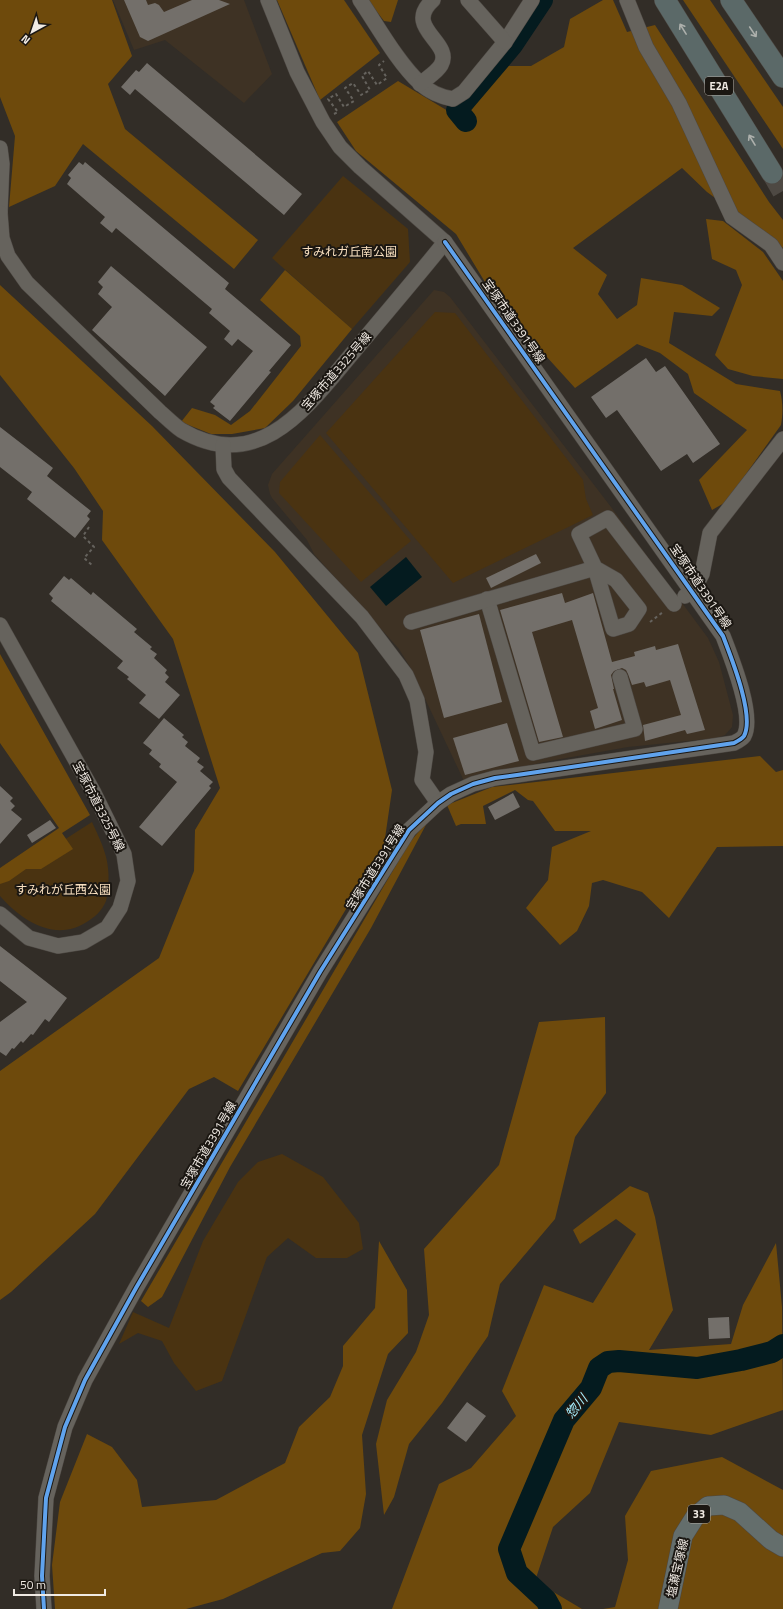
<svg xmlns="http://www.w3.org/2000/svg" width="783" height="1609" viewBox="0 0 783 1609" font-family="'Titillium Web','Noto Sans JP',sans-serif">
  <style>
    .built { fill: #3e3224 }
    .green { fill: #4a3311 }
    .forest { fill: #6e4a0c }
    .water { fill: #041b1f }
    .lines { fill: none; stroke-linecap: round; stroke-linejoin: round }
    .river { stroke: #041b1f; stroke-width: 22 }
    .building { fill: #736f6a }
    .highway-tunnel { stroke: #4e4943; stroke-width: 21; stroke-dasharray: 21 10; stroke-linecap: butt }
    .minor-casing { stroke: #4d4843; stroke-width: 16 }
    .major-casing { stroke: #4d4843; stroke-width: 20 }
    .highway-casing { stroke: #4d4843; stroke-width: 22 }
    .path { stroke: #66635e; stroke-width: 2; stroke-dasharray: 3 3; stroke-linecap: butt }
    .minor { stroke: #66635d; stroke-width: 15 }
    .major { stroke: #646e6c; stroke-width: 19 }
    .highway { stroke: #5b6968; stroke-width: 21 }
    .cycleway-casing { stroke: #1b1712; stroke-width: 6 }
    .cycleway { stroke: #60a3ed; stroke-width: 4 }
    .oneway { stroke: #adb0ac }
    .labels { text-anchor: middle; dominant-baseline: central; stroke-width: 4; stroke-linejoin: round; paint-order: stroke }
    .shield { fill: #1b1712; stroke: #b0aba4; stroke-width: 1 }
    .shield-label { font-size: 11px; font-weight: bold; fill: #f0eae3 }
    .park-label { font-size: 12px; fill: #f9e0c0; stroke: #1b1712 }
    .street-label { font-size: 12px; fill: #f0eae3; stroke: #1b1712 }
    .water-label { font-size: 13px; font-style: italic; fill: #a6effe; stroke: #1b1712 }
  </style>
  <rect width="100%" height="100%" fill="#322d27"/>
  <!-- built -->
  <g class="built">
    <path d="M113,0H244L272,74L244,103L165,40L134,50Z"/>
    <path d="M434,290L444,292L450,297L611,507L708,638L719,662L733,715L732,727L725,735L717,738L628,747L544,762L464,781L410,667L399,649L314,554L307,540L272,498L270,494L268,485L272,474Z"/>
  </g>
  <!-- green -->
  <g class="green">
    <path d="M343,176L408,229L410,262L352,329L272,258Z"/>
    <path d="M435,312L455,313L583,480L586,499L593,515L453,583L326,433Z"/>
    <path d="M320,435L411,541L361,582L279,493L280,482Z"/>
    <path d="M92,822C103,846 111,861 108,889C107,893 107,898 106,901C102,911 94,918 85,923C54,942 21,920 0,896V881Z"/>
    <path d="M282,1154L323,1177L359,1223L363,1249L347,1258H316L288,1238L267,1257L222,1381L196,1391L174,1363L162,1341L138,1333L119,1344L133,1312L169,1328L203,1241L238,1182L258,1162Z"/>
  </g>
  <!-- forest -->
  <g class="forest">
    <path d="M0,0H112L132,56L108,84L125,129L258,240L234,269L83,144L55,186L9,207L15,136L0,97Z"/>
    <path d="M277,0H344L380,53L320,100Z"/>
    <path d="M368,0H398L391,22L384,21Z"/>
    <path d="M603,0H613L627,32L655,25L769,202L783,220V248L707,192L682,168L573,248L607,275L598,294L617,319L637,305L641,278L682,285L720,308L712,316L674,312L669,343L736,384L780,391C783,402 783,414 781,425L726,502L712,510L699,480L747,430L694,393L688,374L660,353L637,344L575,388L497,302L456,234L356,151L337,122L398,81L448,111L471,104L505,66H531L564,47L570,19Z"/>
    <path d="M683,0H710L783,107V149Z"/>
    <path d="M706,219L723,221L763,252L783,281V379L753,376L728,369L715,355L742,285L736,270L712,259Z"/>
    <path d="M285,270L352,329L293,401L265,428L232,434H211L181,422L192,408L215,415L231,425L250,411L301,346L300,336L260,300Z"/>
    <path d="M0,285L152,426L275,552L358,653L392,790L384,845L238,1091L214,1077L189,1089L95,1214L11,1292L0,1300V1071L159,958L194,871L195,830L220,788L173,639L102,540L103,511L74,468L0,375Z"/>
    <path d="M0,654L90,815L62,833L73,849L41,869H26L9,881L0,884V868L59,828L0,743Z"/>
    <path d="M760,756L776,772L783,770V846L717,847L669,918L642,892L603,880L592,883L589,906L577,931L560,945L526,908L548,880L552,847L591,831H555L533,801L528,800L515,790L483,806L486,824H461L456,826L447,805L492,787Z"/>
    <path d="M428,821L371,928L230,1167L162,1297L148,1307L141,1301L409,843Z"/>
    <path d="M605,1017L606,1093L575,1137L555,1219L500,1284L488,1336L442,1403L409,1444L394,1497L384,1515L376,1444L387,1400L416,1352L429,1315L424,1249L499,1165L539,1022Z"/>
    <path d="M630,1186L648,1193L655,1217L673,1310L649,1350L731,1344L743,1305L776,1243L782,1307L783,1410L711,1435L619,1422L590,1493L553,1527L535,1581L582,1609H392L439,1484L471,1468L516,1416L502,1391L544,1285L593,1303L636,1234L616,1219L580,1244L573,1230Z"/>
    <path d="M379,1241L407,1290L408,1333L388,1354L362,1435L366,1494L360,1528L340,1551L322,1553L223,1599L186,1609H55L52,1565L60,1502L87,1434L112,1447L137,1480L142,1507L216,1500L285,1463L299,1427L330,1397L343,1366V1346L375,1308Z"/>
    <path d="M722,1457L783,1490V1609H603L615,1607L628,1560L625,1516L651,1471Z"/>
  </g>
  <!-- water -->
  <path class="water" d="M406,557L422,577L386,606L370,587Z"/>
  <g class="lines">
    <!-- river -->
    <g class="river">
      <path d="M466,121L457,110L512,45L542,0"/>
      <path d="M551,1609L546,1600L517,1573L509,1549L564,1420L591,1388L599,1368L608,1362L619,1361L697,1368L741,1360L772,1352L783,1345"/>
    </g>
  </g>
  <!-- building -->
  <g class="building">
    <path d="M124,0H146L148,5L155,3L159,5L164,12L192,0H219L230,4L148,41L140,37Z"/>
    <path d="M147,63L302,194L284,215L135,89L130,95L121,87L136,70L139,72Z"/>
    <path d="M79,162L83,165L85,162L229,283L225,289L291,345L269,371L271,372L230,421L213,408L215,406L210,402L253,351L238,339L232,346L224,339L230,331L209,313L212,309L116,228L112,233L100,223L105,217L67,184L71,178L68,175Z"/>
    <path d="M111,266L207,347L165,396L92,330L112,307L98,294L103,287L98,282Z"/>
    <path d="M646,358L656,372L665,366L720,444L693,463L687,454L661,471L617,410L606,418L591,397Z"/>
    <path d="M0,427L53,468L47,476L91,511L87,516L90,519L75,538L27,499L32,492L0,467Z"/>
    <path d="M536,554L541,563L491,588L486,578Z"/>
    <path d="M64,576L69,580L71,578L91,595L93,592L137,629L134,632L152,647L150,649L157,654L154,658L167,670L165,673L169,677L165,682L180,695L159,719L139,703L146,695L127,679L129,677L117,668L123,661L51,601L53,598L49,594Z"/>
    <path d="M562,593L565,603L593,593L612,662L635,656L634,652L655,646L656,650L678,644L705,730L687,734L685,730L645,741L643,725L681,715L670,680L646,687L644,682L632,685L628,674L626,670L622,668L614,671L611,675L614,689H613L622,720L595,729L590,711L598,708L572,620L532,632L563,737L539,742L500,610Z"/>
    <path d="M479,614L502,702L444,718L420,630Z"/>
    <path d="M164,718L184,735L182,737L188,742L185,746L200,758L197,762L204,767L200,771L213,782L209,786L211,788L162,846L139,827L177,782L159,767L161,764L149,754L152,750L143,743Z"/>
    <path d="M507,723L519,761L465,775L453,738Z"/>
    <path d="M0,786L13,798L10,801L15,806L11,810L22,819L0,844Z"/>
    <path d="M513,793L520,807L495,820L488,807Z"/>
    <path d="M50,820L56,828L32,843L27,835Z"/>
    <path d="M0,946L67,998L49,1022L45,1019L33,1035L31,1034L23,1043L21,1041L14,1049L12,1048L6,1056L0,1052V1022L27,1002L0,981Z"/>
    <path d="M729,1317L730,1338L709,1339L708,1318Z"/>
    <path d="M467,1402L486,1416L466,1442L447,1428Z"/>
  </g>
  <g class="lines">
    <!-- highway-tunnel -->
    <path class="highway-tunnel" d="M772,173L783,192"/>
    <!-- minor casing -->
    <g class="minor-casing">
      <g id="minor">
        <path d="M360,0C377,25 398,63 420,83C428,91 441,97 453,99L464,92L505,42L532,0"/>
        <path d="M468,0L505,42"/>
        <path d="M627,0L646,47L679,103L732,217L771,245L783,263"/>
        <path d="M420,84C427,78 437,72 441,65C454,42 402,28 433,0"/>
        <path d="M0,148L2,164L0,212"/>
        <path d="M0,213L2,238L8,256L27,283L160,412C167,418 174,425 181,430C261,477 310,403 356,349C386,313 416,278 445,242L360,167L340,147L323,122L297,72L268,0"/>
        <path d="M223,445L224,469L229,478L362,617L406,675L417,700L426,752L422,780L438,803"/>
        <path d="M685,596L693,591L702,574L710,533L783,439"/>
        <path d="M487,599L533,753L635,729L620,677"/>
        <path d="M411,622L595,568L613,629L629,624L639,609L616,580L595,568L579,534L608,518L674,604"/>
        <path d="M0,625L94,793L124,854L128,881L120,908L107,928L83,942L58,946L29,938L0,914"/>
        <path d="M44,1609L42,1576L46,1498L65,1427L85,1380L136,1288L320,972L409,830L438,803L451,794L473,784L495,778L517,775L734,743C738,741 742,739 744,736C755,716 731,657 723,636L445,242"/>
      </g>
    </g>
    <!-- major casing -->
    <g class="major-casing">
      <path id="major" d="M668,1609L683,1536L695,1517L708,1506L724,1505L740,1512L771,1540L783,1547"/>
    </g>
    <!-- highway casing -->
    <g class="highway-casing">
      <g id="highway">
        <path d="M665,0L772,173"/>
        <path d="M731,0L783,77"/>
      </g>
    </g>
    <!-- path -->
    <g class="path">
      <path d="M334,114L338,112L328,99L336,94L344,107L354,101L345,88L353,83L361,95L370,90L362,76L368,71L377,85L387,78L379,65L384,61"/>
      <path d="M89,527L83,536L94,547L84,558L92,565"/>
      <path d="M650,622L663,612"/>
    </g>
    <!-- minor -->
    <use href="#minor" class="minor"/>
    <!-- major -->
    <use href="#major" class="major"/>
    <!-- highway -->
    <use href="#highway" class="highway"/>
    <!-- cycleway casing -->
    <g class="cycleway-casing">
      <path id="cycleway" d="M44,1609L42,1576L46,1498L65,1427L85,1380L136,1288L320,972L409,830L438,803L451,794L473,784L495,778L517,775L734,743C738,741 742,739 744,736C755,716 731,657 723,636L445,242"/>
    </g>
    <!-- cycleway -->
    <use href="#cycleway" class="cycleway"/>
  </g>
  <!-- one-way arrows -->
  <defs><path id="oneway-shaft" d="M-6 0H5M1.5-3L5.5 0L1.5 3" fill="none" stroke-width="1.6" stroke-linecap="round" stroke-linejoin="round"/></defs>
  <g class="oneway">
    <use href="#oneway-shaft" transform="translate(683 29) rotate(-122)"/>
    <use href="#oneway-shaft" transform="translate(753 32) rotate(56)"/>
    <use href="#oneway-shaft" transform="translate(752 140) rotate(-121)"/>
  </g>
  <g class="labels">
    <!-- shield labels -->
    <g class="shield">
      <rect x="705" y="77" width="28" height="18" rx="3"/>
      <rect x="688" y="1505" width="22" height="18" rx="3"/>
    </g>
    <g class="shield-label">
      <text x="719" y="86">E2A</text>
      <text x="699" y="1514">33</text>
    </g>
    <!-- park labels -->
    <g class="park-label">
      <text x="349" y="251">すみれガ丘南公園</text>
      <text x="63" y="889">すみれが丘西公園</text>
    </g>
    <!-- street labels -->
    <g class="street-label">
      <text transform="translate(514 321) rotate(55)">宝塚市道3391号線</text>
      <text transform="translate(336 371) rotate(-49)">宝塚市道3325号線</text>
      <text transform="translate(701 586) rotate(56)">宝塚市道3391号線</text>
      <text transform="translate(99 806) rotate(63)">宝塚市道3325号線</text>
      <text transform="translate(375 867) rotate(-58)">宝塚市道3391号線</text>
      <text transform="translate(208 1145) rotate(-60)">宝塚市道3391号線</text>
      <text transform="translate(677 1568) rotate(-77)">塩瀬宝塚線</text>
    </g>
    <!-- water labels -->
    <g class="water-label">
      <text transform="translate(576 1406) rotate(-50)">惣川</text>
    </g>
  </g>
  <!-- north arrow -->
  <g transform="translate(32 32) rotate(220)" stroke="#1b1712" stroke-width="3" paint-order="stroke">
  <path d="M0-3L7 15L0 10L-7 15Z" fill="#f0eae3"/>
  <text y="-6" font-size="11" font-weight="bold" text-anchor="middle" fill="#f0eae3">N</text>
  </g>
  <!-- scale -->
  <path d="M14 1589v6h91v-6" fill="none" stroke="#f0eae3" stroke-width="2"/>
  <text x="20" y="1589" font-size="12" fill="#f0eae3" stroke="#1b1712" stroke-width="3" paint-order="stroke">50 m</text>
</svg>
